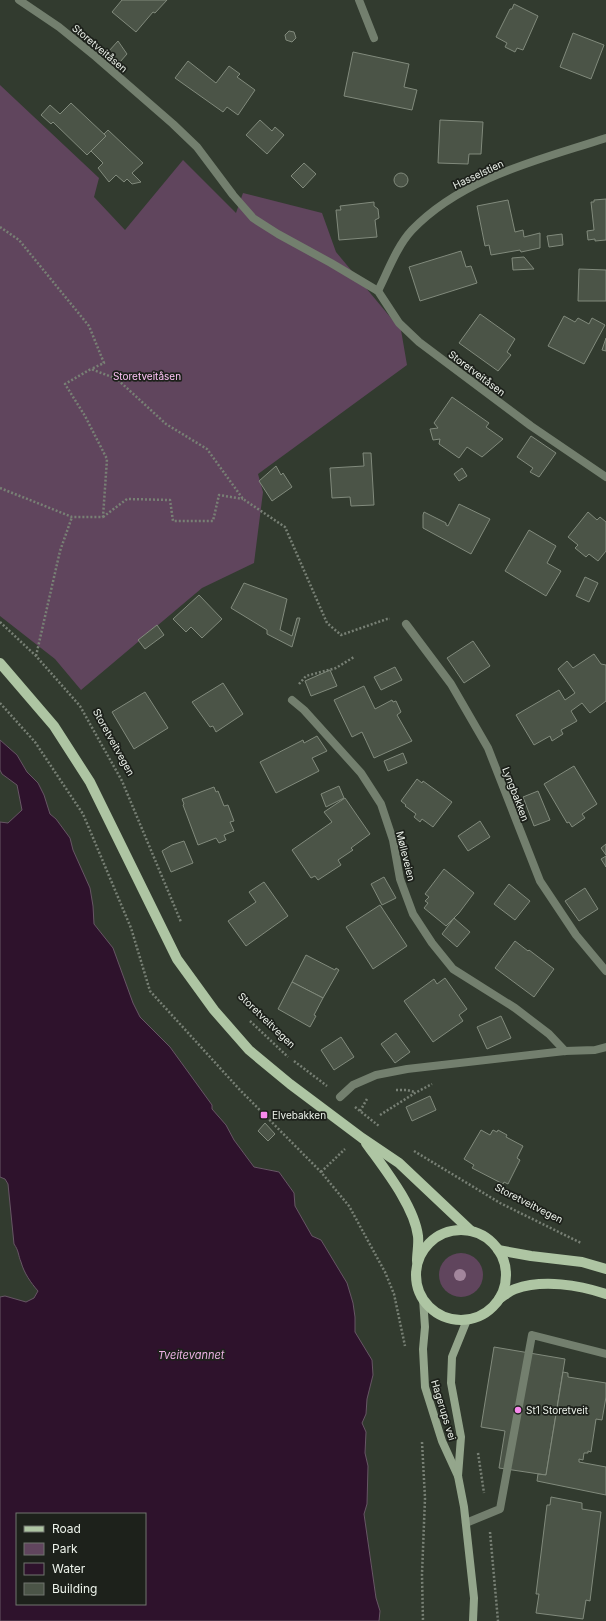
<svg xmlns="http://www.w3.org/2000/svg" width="606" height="1621" viewBox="0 0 606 1621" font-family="Inter,sans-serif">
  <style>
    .green { fill: #60455d }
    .water { fill: #2e122c; stroke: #675665; fill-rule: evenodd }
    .building { fill: #4b5447; stroke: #818a7c }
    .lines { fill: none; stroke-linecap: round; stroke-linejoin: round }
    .path { stroke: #788075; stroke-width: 2.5; stroke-dasharray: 2 2; stroke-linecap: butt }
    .lane { stroke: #737f6e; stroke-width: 8 }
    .street { stroke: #737f6e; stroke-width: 8 }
    .secondary { stroke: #94a68c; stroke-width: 8 }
    .primary { stroke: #aec5a3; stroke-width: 10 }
    .tree { fill: #a2869c }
    .poi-dot { fill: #f788ec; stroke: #1d211b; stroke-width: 1.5 }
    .labels { text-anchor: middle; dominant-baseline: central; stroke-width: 3.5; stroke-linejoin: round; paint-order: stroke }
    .street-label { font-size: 10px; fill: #edf3eb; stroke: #1d211b }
    .park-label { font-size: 10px; fill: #fdc3f5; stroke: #1d211b }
    .poi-label { font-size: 10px; fill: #edf3eb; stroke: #1d211b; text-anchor: start }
    .water-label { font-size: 11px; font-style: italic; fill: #eab0e2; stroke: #1d211b }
  </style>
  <rect width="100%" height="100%" fill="#323b2f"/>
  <!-- green -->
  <g class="green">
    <path d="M0,85L99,178L94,197L125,230L183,160L236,213L243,193L322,213L336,252L401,330L407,365L258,474L263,492L254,563L202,588L81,690L55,659L0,616Z"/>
    <circle cx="461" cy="1275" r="22"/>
  </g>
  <!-- water -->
  <path class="water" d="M0,740L17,755L27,772L38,783L44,795L50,814L56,819L70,838L73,850L90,888L93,906L94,924L113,948L133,1003L140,1017L170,1047L212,1105V1109L226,1125L234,1140L254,1167L279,1172L294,1193L295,1206L312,1236L321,1240L347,1283L353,1303L355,1317V1332L372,1360L373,1375L367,1399L366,1414L362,1423L366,1432L365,1453L368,1466L367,1504L364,1514L376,1598L380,1611L379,1621H0V1297L5,1296L26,1302L34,1298L38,1291C31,1283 24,1273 21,1262C18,1255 19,1251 14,1244L8,1184L5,1179L0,1177V822L8,823L22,810L17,785L2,774L0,770ZM17,1514H145V1604H17Z"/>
  <!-- building -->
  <g class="building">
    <path d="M122,0H167L155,13L153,12L136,32L112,12Z"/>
    <path d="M514,4L538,16L523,50L517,48L515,52L505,47L507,43L496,37L510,9H512Z"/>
    <path d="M289,31L294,32L296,38L292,42L286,40L285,35Z"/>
    <path d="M573,33L604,45L591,79L560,67Z"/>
    <path d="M118,41L127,54L120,62L108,52Z"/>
    <path d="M353,52L409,64L404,87L417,90L412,110L344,96Z"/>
    <path d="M188,61L216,83L229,66L240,74L237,77L255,90L238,115L227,107L223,112L175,78Z"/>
    <path d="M71,103L106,136L87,155L53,122L51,124L41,115L50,105L60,114Z"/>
    <path d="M260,120L272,131L275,127L284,135L267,154L246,135Z"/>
    <path d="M440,120L483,122L481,154H469L468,164L438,163Z"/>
    <path d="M108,130L143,163L132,173L141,182L132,184L127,179L124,182L116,175L109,182L98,168L103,163L91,151L106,136L104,134Z"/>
    <path d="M304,163L316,174L303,188L291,176Z"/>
    <circle cx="401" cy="180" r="7"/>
    <path d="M606,199V240L595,241V239L588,240L587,231L594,230L591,202H594V200Z"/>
    <path d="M508,200L515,232L523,230L524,237L540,233V248L521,252L520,250L491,255L489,245L485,246L477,206Z"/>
    <path d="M374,202V206L378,209L379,218L375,220L377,237L339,240L336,210H341L340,206Z"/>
    <path d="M562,234L563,245L549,247L547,236Z"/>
    <path d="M461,251L466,267L471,266L477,283L420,301L409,267Z"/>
    <path d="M524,257L534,269L513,270L512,258Z"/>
    <path d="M579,269L606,270V301H578Z"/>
    <path d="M480,314L515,339L507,352L511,355L498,371L459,343Z"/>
    <path d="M564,316L575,322L578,318L589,324L592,318L605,325L584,364L548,346Z"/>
    <path d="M606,338V351L602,350Z"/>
    <path d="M452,397L489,423L486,427L503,439L482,457L467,447L459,458L439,444L440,439L433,440L430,429L438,428L434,423Z"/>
    <path d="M531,436L556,453L539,477L530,472L533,468L517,457Z"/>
    <path d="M363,453H371L374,505L351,506L350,497L332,498L330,468L364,466Z"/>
    <path d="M276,466L281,475L283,473L292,487L272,501L259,481Z"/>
    <path d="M462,468L467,476L459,481L454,474Z"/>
    <path d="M459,504L490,519L471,554L423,528V515L424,512L446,523V525L448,526Z"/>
    <path d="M588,512L597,520L600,517L606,522V551L598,561L589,554L586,557L575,548L578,545L568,537Z"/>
    <path d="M529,530L556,546L547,563L561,571L546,596L505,571Z"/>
    <path d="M585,577L598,583L589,602L576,596Z"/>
    <path d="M244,583L287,599L280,630L292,636L297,618H300L292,647L267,634V630L231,608Z"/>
    <path d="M199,595L222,619L202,638L191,627L186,632L173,619Z"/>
    <path d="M157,625L164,635L145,649L138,640Z"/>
    <path d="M473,641L490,666L464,683L447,658Z"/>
    <path d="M594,654L601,664L606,665V701L590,713L582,703L571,711L577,721L561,730L563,734L552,741L550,736L534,745L516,715L559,690L565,700L575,693L558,669L567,661L573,668Z"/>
    <path d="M395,667L402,680L381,690L374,677Z"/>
    <path d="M330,670L337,686L311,696L305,681Z"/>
    <path d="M223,683L243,714L216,732L213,726L210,727L192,702Z"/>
    <path d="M364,686L375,709L392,700L393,702L396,701L401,712L397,715L412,741L374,758L362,732L352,737L334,700Z"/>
    <path d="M145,692L168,728L134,749L112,712Z"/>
    <path d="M317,736L327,751L312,758L319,771L276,793L260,762L303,740L304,743Z"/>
    <path d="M403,753L407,763L388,771L384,761Z"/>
    <path d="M574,766L597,804L582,814L585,818L572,827L569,822L567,823L544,784Z"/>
    <path d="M417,779L422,783L423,781L452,802L433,827L422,819L420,822L414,817L416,814L405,806L406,805L401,801Z"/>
    <path d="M339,786L344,798L326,807L321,794Z"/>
    <path d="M214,787L216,792L218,791L224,806L228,805L234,821L230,822L234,831L224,835L226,840L219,843L216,838L198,845L183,805L184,804L182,799Z"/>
    <path d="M538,791L550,820L534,826L523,797Z"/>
    <path d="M345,798L370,834L351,848L353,850L338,860L341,865L318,880L315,876L311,878L292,850L332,822L324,812Z"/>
    <path d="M480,821L490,837L468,851L458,836Z"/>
    <path d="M184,841L193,863L171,872L162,851L172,845Z"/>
    <path d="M606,844V855L601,848Z"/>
    <path d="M606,856V867L601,859Z"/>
    <path d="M444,869L474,893L459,913L446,926L424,908L428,903L425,901L429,897L425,894Z"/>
    <path d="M384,877L396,898L382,905L371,884Z"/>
    <path d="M264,882L288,916L246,946L228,921L256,902L249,892Z"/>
    <path d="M509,884L530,901L515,920L494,904Z"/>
    <path d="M585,888L598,909L579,921L565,901Z"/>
    <path d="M380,905L407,946L373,969L346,927Z"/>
    <path d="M454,918L470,932L457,947L442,934Z"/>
    <path d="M515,941L528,951L529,950L554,969L534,997L495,968Z"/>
    <path d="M306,955L335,970L336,968L339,970L323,998L292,982Z"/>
    <path d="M445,978L467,1009L459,1015L463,1021L433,1042L404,1001L434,979L437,984Z"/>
    <path d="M292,982L323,998L314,1015L316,1016L310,1027L278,1009Z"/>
    <path d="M501,1016L511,1038L487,1049L477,1027Z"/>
    <path d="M396,1033L410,1052L395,1063L381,1044Z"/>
    <path d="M341,1037L354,1057L334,1070L321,1050Z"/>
    <path d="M430,1096L436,1110L412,1121L406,1107Z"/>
    <path d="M265,1123L275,1134L268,1141L258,1131Z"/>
    <path d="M481,1130L490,1135L493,1130L497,1132L498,1130L507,1135L506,1137L523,1146L517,1158L520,1160L508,1184L504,1182L503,1184L472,1168L474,1165L464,1159Z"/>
    <path d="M494,1347L565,1359L546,1475L499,1468L505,1431L481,1427Z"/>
    <path d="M563,1372L568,1373V1377L606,1383V1397L602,1420L596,1419L591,1452L588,1451V1453H584L583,1460L579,1459V1462L606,1467V1495L537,1481L538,1474L546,1475Z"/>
    <path d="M551,1497L582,1503V1509L601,1512L590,1601L586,1600L583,1619L536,1613L539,1594H536L547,1505H550Z"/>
  </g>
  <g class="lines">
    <!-- path -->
    <g class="path">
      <path d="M0,227L19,240L89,326L104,363L91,369"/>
      <path d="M0,488L72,517H103L107,459L85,416L65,384L91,369L117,379L166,424L207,449L243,499L285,527L327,623L341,635L387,619H390"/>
      <path d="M103,517L127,499L170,500L173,521H213L219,495L243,499"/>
      <path d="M0,622L36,656L80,706L122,781L181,922"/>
      <path d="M36,656L60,551L72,517"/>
      <path d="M299,684L306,676L336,668L354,657"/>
      <path d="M0,703L35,742L83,814L131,928L150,991L240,1090L321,1172L349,1206L385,1272L394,1294L405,1346"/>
      <path d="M250,1021L288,1057"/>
      <path d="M294,1061L327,1086"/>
      <path d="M396,1090H407L415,1092"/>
      <path d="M355,1107L379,1126"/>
      <path d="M360,1111L367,1099"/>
      <path d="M380,1115L415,1093L432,1084"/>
      <path d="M414,1151L500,1203L581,1243"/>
      <path d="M321,1172L345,1149"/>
      <path d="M422,1442L425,1498L422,1574L423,1621"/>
      <path d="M478,1453L484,1493"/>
      <path d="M490,1532L498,1621"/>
    </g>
    <!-- lane -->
    <g class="lane">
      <path d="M359,0L374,38"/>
      <path d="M466,1523L500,1509L532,1335L606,1354"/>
    </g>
    <!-- street -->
    <g class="street">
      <path d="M19,0L59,27L96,57L173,124L197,147L233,195L253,218L278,234L331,263L378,291L399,323L419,342L531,426L606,477"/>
      <path d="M378,291C388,271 397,246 412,230C463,177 539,160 606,138"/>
      <path d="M406,624L451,684L488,748L540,881L576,935L606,971"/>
      <path d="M292,700L304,710L361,773L381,804L393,840L400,879L413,914L432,943L453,969L515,1008L549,1034L565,1051"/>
      <path d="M340,1097L353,1085L376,1075L407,1069L565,1051L595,1050L606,1047"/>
    </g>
    <!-- secondary -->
    <g class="secondary">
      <path d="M423,1299L425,1327L423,1349L425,1387L442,1441L458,1476"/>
      <path d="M467,1320L452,1357L451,1383L461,1437L458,1476L464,1507L474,1598L473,1621"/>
    </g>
    <!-- primary -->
    <g class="primary">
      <path d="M0,663L54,726L90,782L177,959L214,1010L249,1050L290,1084L362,1138L399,1163L471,1231"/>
      <path d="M366,1143C383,1167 414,1205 418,1236C419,1244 417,1253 417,1261"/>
      <circle cx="461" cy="1275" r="45"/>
      <path d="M498,1250L531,1256L582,1262L606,1269"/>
      <path d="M499,1299C504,1296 509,1291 515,1289C543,1279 579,1285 606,1294"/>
    </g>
  </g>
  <!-- trees -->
  <circle class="tree" cx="460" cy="1275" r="6"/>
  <!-- markers -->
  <g class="poi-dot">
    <rect x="260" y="1111" width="8" height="8" rx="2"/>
    <circle cx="518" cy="1410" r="4"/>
  </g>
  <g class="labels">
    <!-- street labels -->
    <g class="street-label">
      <text transform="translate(100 48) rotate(40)">Storetveitåsen</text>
      <text transform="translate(478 174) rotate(-25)">Hasselstien</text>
      <text transform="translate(477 373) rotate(37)">Storetveitåsen</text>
      <text transform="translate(114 742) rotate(61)">Storetveitvegen</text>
      <text transform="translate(516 794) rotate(69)">Lyngbakken</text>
      <text transform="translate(406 856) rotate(76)">Mølleveien</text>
      <text transform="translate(267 1020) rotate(44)">Storetveitvegen</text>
      <text transform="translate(529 1203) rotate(27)">Storetveitvegen</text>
      <text transform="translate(444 1410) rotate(73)">Hagerups vei</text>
    </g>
    <!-- park labels -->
    <g class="park-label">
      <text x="147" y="376">Storetveitåsen</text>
    </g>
    <!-- poi labels -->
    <g class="poi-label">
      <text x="272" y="1115">Elvebakken</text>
      <text x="526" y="1410">St1 Storetveit</text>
    </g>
    <!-- water labels -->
    <g class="water-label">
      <text x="191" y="1355">Tveitevannet</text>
    </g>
  </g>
  <!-- legend -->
  <rect x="16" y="1513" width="130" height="92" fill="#1d211b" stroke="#70756e"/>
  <rect x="24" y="1526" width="20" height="6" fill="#aec5a3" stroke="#70756e"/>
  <text x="52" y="1533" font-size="12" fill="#edf3eb">Road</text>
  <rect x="24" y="1543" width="20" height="12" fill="#60455d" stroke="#70756e"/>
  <text x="52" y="1553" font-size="12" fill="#edf3eb">Park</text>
  <rect x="24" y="1563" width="20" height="12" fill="#2e122c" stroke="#70756e"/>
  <text x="52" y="1573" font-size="12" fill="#edf3eb">Water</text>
  <rect x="24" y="1583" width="20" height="12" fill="#4b5447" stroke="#70756e"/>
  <text x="52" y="1593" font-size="12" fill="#edf3eb">Building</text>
</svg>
